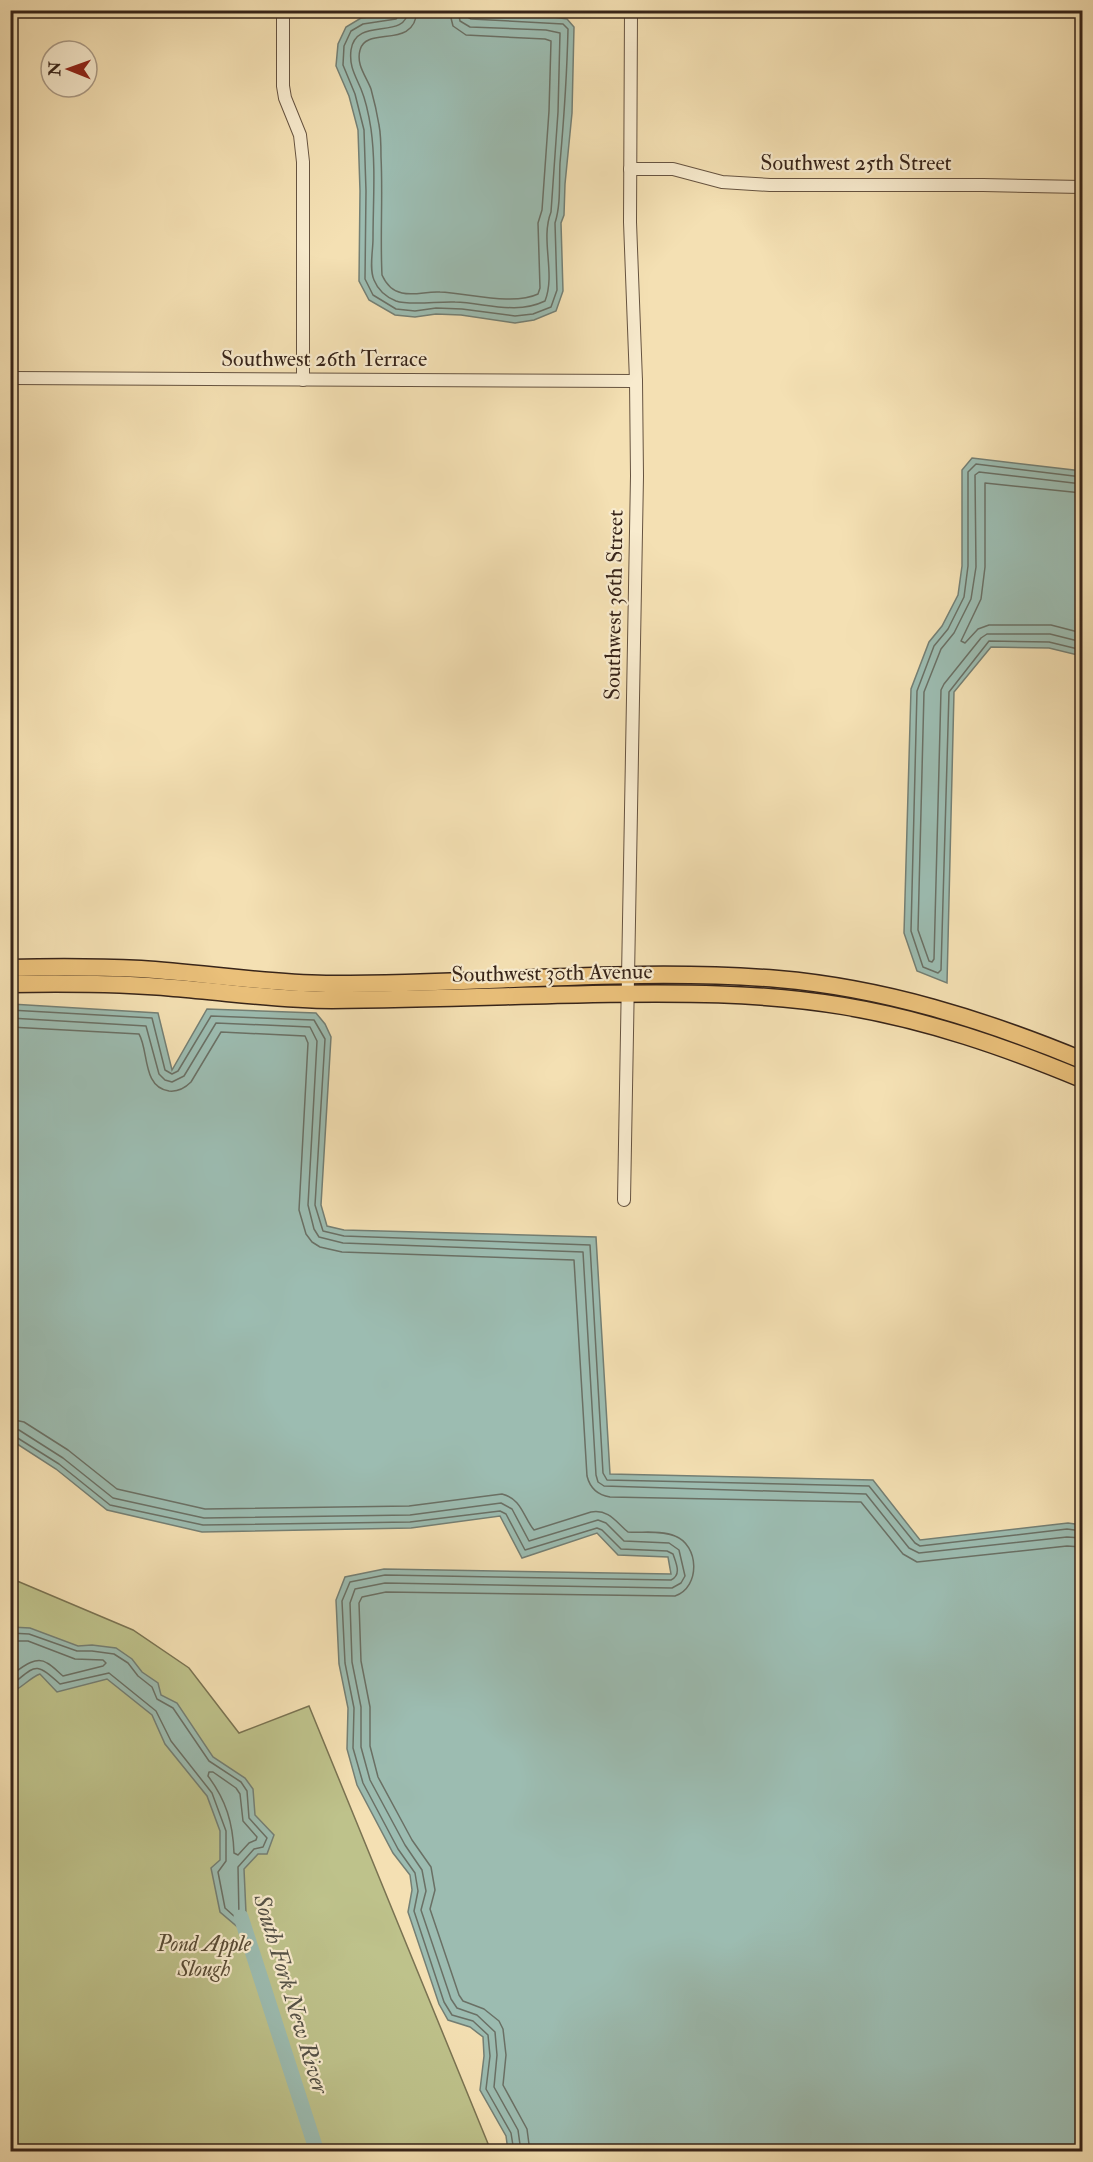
<svg xmlns="http://www.w3.org/2000/svg" width="1093" height="2162" viewBox="0 0 1093 2162" font-family="'IM FELL Double Pica',serif">
  <style>
    .green { fill: #bec28b; stroke: #7a7352; stroke-width: 1.5 }
    .water { fill: #9cbcb1; stroke: #747f74; stroke-width: 1.5 }
    .lines { fill: none; stroke-linecap: round; stroke-linejoin: round }
    .shore { stroke: #6a7065; stroke-width: 1.5 }
    .river { stroke: #9cbcb1; stroke-width: 15 }
    .minor-casing { stroke: #665340; stroke-width: 14 }
    .major-casing { stroke: #372419; stroke-width: 19 }
    .minor { stroke: #f8ebce; stroke-width: 12 }
    .major { stroke: #eac07a; stroke-width: 16 }
    .labels { text-anchor: middle; dominant-baseline: central; stroke-width: 4.5; stroke-linejoin: round; paint-order: stroke }
    .street-label { font-size: 22px; fill: #372419; stroke: #f8ebce }
    .park-label { font-size: 22px; font-style: italic; fill: #594c36; stroke: #f8ebce }
    .water-label { font-size: 24px; font-style: italic; fill: #555247; stroke: #f8ebce }
  </style>
  <rect width="100%" height="100%" fill="#f4e0b3"/>
  <filter id="stains"><feTurbulence type="fractalNoise" baseFrequency=".00333" numOctaves="4"/><feColorMatrix values="0 0 0 0 .2 0 0 0 0 .09 0 0 0 0 .02 0 0 0 .5 -.17"/></filter>
  <radialGradient id="worn" r=".72"><stop offset=".6" stop-color="#630" stop-opacity="0"/><stop offset="1" stop-color="#630" stop-opacity=".3"/></radialGradient>
  <!-- green -->
  <path class="green" d="M10,1578L133,1630L189,1668L239,1733L309,1706L491,2151H11Z"/>
  <!-- water -->
  <g class="water">
    <path d="M399,13L547,16L567,19L574,27L572,113L565,184L564,215L561,223L563,291L556,311L534,320L515,323L461,315L436,314L415,317L395,315L369,300L359,281L360,191L358,130L349,96L336,66L338,44L346,27L361,18Z"/>
    <path d="M972,458L1082,471V885L1078,875L1082,656L1049,648L991,647L954,692L947,983L917,971L904,933L911,689L929,642L942,626L958,595L962,566V470Z"/>
    <path d="M11,1004L158,1013L172,1070L207,1009L316,1013L325,1024L331,1037L321,1205L327,1226L344,1230L596,1237L610,1474L873,1480L920,1540L1068,1523L1082,1525V2151H508L506,2136L480,2090L484,2056L483,2037L470,2027L448,2020L439,2004L408,1912L412,1890L410,1875L393,1853L357,1785L347,1749L348,1708L339,1664L336,1600L345,1577L384,1569L671,1574L668,1557L618,1555L597,1533L522,1558L500,1516L411,1528L202,1532L107,1510L56,1469L11,1440Z"/>
    <path d="M11,1627L30,1628L78,1646L92,1645L116,1648L132,1659L142,1672L158,1683L161,1695L177,1703L213,1757L245,1778L253,1789L255,1815L274,1835L267,1854H258L244,1869L247,1935L220,1912L211,1868L220,1860V1831L207,1796L165,1744L152,1715L107,1679L57,1692L40,1674C29,1678 20,1690 11,1692Z"/>
  </g>
  <g class="lines">
    <!-- shore -->
    <g class="shore">
      <path d="M400,10L399,15L396,19L363,24L351,31L344,46L343,65L355,94L364,130L366,191L365,279L373,295L396,309L415,311L436,308L462,309L515,316L533,314L551,307L557,290L555,223C561,204 559,183 560,163C564,118 567,74 568,29L563,24L471,19L466,16L465,10"/>
      <path d="M408,10C406,42 356,15 351,50C349,66 355,75 361,89C366,101 369,116 371,129C376,165 373,203 373,239C373,251 369,269 374,280C378,290 386,297 396,301C410,306 439,301 455,302C486,303 516,315 545,301C556,273 540,240 551,212L558,112L560,33L546,30L470,27L460,21L458,10"/>
      <path d="M417,10C415,51 366,25 360,50C356,65 366,76 371,89C374,100 377,113 379,125C381,135 381,146 381,157C383,196 380,236 382,275C386,284 392,291 402,293C415,296 427,291 440,292C468,293 513,306 538,294L540,288L538,223L542,210L549,111L551,41L545,39L466,35L453,26L449,10"/>
      <path d="M1082,477L976,464L968,472V566L964,597L948,629L934,646L917,691L911,931L923,967L938,973L941,970L949,692L989,641L1049,642L1082,650"/>
      <path d="M1082,484L979,472L975,475L976,567L971,599L954,633L941,649L924,692L918,930L929,961L932,962L934,959L941,690L944,684L981,638L987,634H1050L1082,642"/>
      <path d="M1082,493L985,483V567L981,599L961,641L965,643L978,629L989,625H1051L1082,633"/>
      <path d="M10,1010L152,1018L165,1070L172,1074L178,1071L211,1016L314,1020L325,1039L315,1205L323,1231L344,1236L590,1245L603,1473L607,1480L869,1486L915,1543L920,1546L1067,1529L1082,1531"/>
      <path d="M10,1018L146,1026L159,1074L165,1080L172,1082L184,1076L216,1023L310,1027L317,1041L308,1205L314,1229L319,1237L343,1243L583,1252L596,1475L598,1482L604,1486L866,1494L909,1548L919,1553L1067,1537L1082,1538"/>
      <path d="M10,1027L139,1034C149,1051 142,1087 169,1091C178,1092 185,1088 191,1082L221,1032L305,1036L308,1043L299,1210L306,1234L312,1242L320,1247L342,1252L574,1260L587,1476C590,1488 597,1495 610,1497L861,1502L903,1554L917,1562L1067,1546L1082,1547"/>
      <path d="M10,1419L24,1422L68,1450L117,1489L205,1509L409,1506L502,1494C522,1499 523,1517 534,1530L591,1512C609,1509 616,1522 628,1532C642,1533 662,1530 675,1536C699,1545 701,1587 675,1596L386,1592L362,1597L359,1603L361,1661L370,1707V1746L378,1777L412,1840L431,1867L435,1890L430,1909L459,1995L463,2001L484,2009L499,2021L503,2029L506,2055L503,2085L527,2129L530,2152"/>
      <path d="M10,1428L19,1430L63,1458L113,1498L204,1518L410,1515L501,1503L512,1509L529,1541L598,1520L606,1523L624,1541L669,1543L679,1550L685,1576L681,1583L672,1588L385,1583L355,1589L350,1603L352,1662L361,1707V1747L370,1780L405,1845L422,1870L426,1891L421,1910L451,1999L457,2008L477,2015L495,2032L497,2055L494,2087L518,2130L521,2152"/>
      <path d="M10,1436L16,1437L59,1464L110,1505L203,1525L410,1522L500,1511L506,1514L525,1550L597,1528L602,1530L621,1549L667,1551L673,1554C676,1563 682,1575 671,1580L385,1575L350,1582L342,1601L345,1663L354,1708L353,1748L363,1783L398,1849L415,1873L418,1891L414,1911L444,2002L452,2015L473,2021L488,2035L490,2056L486,2089L511,2133L514,2152"/>
      <path d="M10,1633L29,1634L77,1651H92L114,1654L128,1663L138,1676L152,1687L157,1699L173,1708L209,1761L241,1782L247,1791L249,1818L267,1838L263,1847L254,1849L238,1867L239,1917H235L225,1908L218,1872L226,1861V1831L212,1793L171,1741L156,1711L109,1673L60,1684C34,1661 37,1665 10,1686"/>
      <path d="M10,1641H28L75,1659L103,1660L106,1663L103,1666L63,1676C58,1672 53,1666 47,1663C35,1655 20,1669 10,1676"/>
      <path d="M209,1772H213L236,1788L240,1794L243,1821L257,1837L256,1840L249,1843L238,1855L234,1853C233,1823 226,1800 208,1776Z"/>
    </g>
    <!-- river -->
    <path class="river" d="M241,1917L317,2152"/>
    <!-- minor casing -->
    <g class="minor-casing">
      <g id="minor">
        <path d="M283,10V86L285,98L300,135L303,162V380"/>
        <path d="M630,169H673L722,182L770,185H983L1082,187"/>
        <path d="M10,378L636,381"/>
        <path d="M624,1200L637,476L636,381L630,222L631,10"/>
      </g>
    </g>
    <!-- major casing -->
    <g class="major-casing">
      <g id="major">
        <path d="M10,968C54,967 98,967 141,969C203,973 264,983 326,984C477,985 628,967 778,979C884,988 985,1020 1082,1060"/>
        <path d="M10,984C65,983 119,983 174,988C227,992 278,1000 332,1000C419,999 506,996 593,994C677,993 760,992 843,1006C927,1020 1005,1047 1082,1079"/>
      </g>
    </g>
    <!-- minor -->
    <use href="#minor" class="minor"/>
    <!-- major -->
    <use href="#major" class="major"/>
  </g>
  <g class="labels">
    <!-- street labels -->
    <g class="street-label">
      <text x="856" y="163">Southwest 25th Street</text>
      <text x="324" y="359">Southwest 26th Terrace</text>
      <text transform="translate(614 605) rotate(-89)">Southwest 36th Street</text>
      <text transform="translate(552 973) rotate(-1)">Southwest 30th Avenue</text>
    </g>
    <!-- park labels -->
    <g class="park-label">
      <text x="204" y="1944">Pond Apple<tspan x="204" dy="25">Slough</tspan></text>
    </g>
    <!-- water labels -->
    <g class="water-label">
      <text transform="translate(291 1994) rotate(73)">South Fork New River</text>
    </g>
  </g>
  <!-- margin -->
  <rect width="1093" height="2162" fill="none" stroke="#f4e0b3" stroke-width="36"/>
  <rect x="12" y="12" width="1069" height="2138" fill="none" stroke="#372419" stroke-width="3"/>
  <rect x="18" y="18" width="1057" height="2126" fill="none" stroke="#372419" stroke-width="1.5"/>
  <!-- north arrow -->
  <g transform="translate(69 69) rotate(271)"><circle r="28" fill="#f8ebce" stroke="#ab9b86" stroke-width="1.5"/>
  <path d="M0-4.5L10 22L0 15L-10 22Z" fill="#8f2418"/>
  <text y="-9" font-size="16" font-weight="bold" text-anchor="middle" fill="#372419">N</text>
  </g>
  <rect width="100%" height="100%" filter="url(#stains)"/>
  <rect width="100%" height="100%" fill="url(#worn)"/>
</svg>
